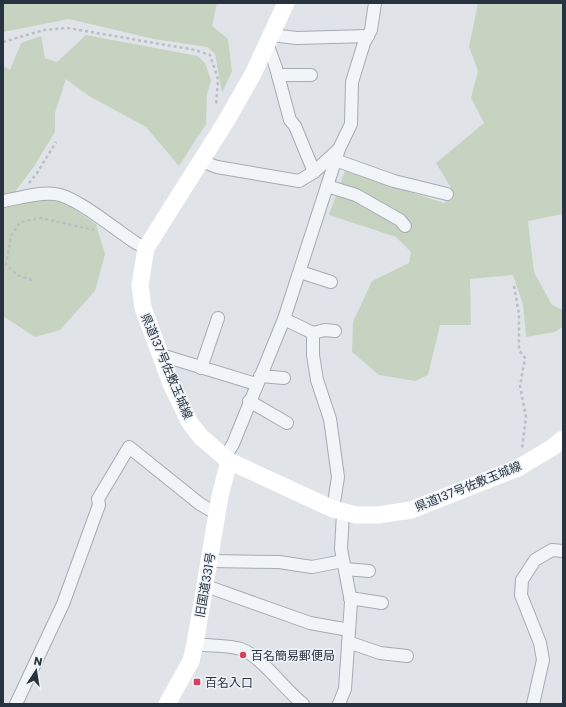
<svg xmlns="http://www.w3.org/2000/svg" width="566" height="707" viewBox="0 0 566 707" font-family="Poppins,'Noto Sans JP',sans-serif">
  <style>
    .green { fill: #c7d3c1 }
    .lines { fill: none; stroke-linecap: round; stroke-linejoin: round }
    .street-casing { stroke: #a5abb3; stroke-width: 14 }
    .path { stroke: #b9bfc4; stroke-width: 2.5; stroke-dasharray: 3 3; stroke-linecap: butt }
    .street { stroke: #f2f5f7; stroke-width: 12 }
    .secondary { stroke: #fff; stroke-width: 17 }
    .poi-dot { fill: #d14263; stroke: #eff3f7; stroke-width: 1.5 }
    .labels { text-anchor: middle; dominant-baseline: central; stroke-width: 3; stroke-linejoin: round; paint-order: stroke }
    .street-label { font-size: 12px; fill: #283341; stroke: #eff3f7 }
    .poi-label { font-size: 12px; fill: #283341; stroke: #eff3f7; text-anchor: start }
  </style>
  <rect width="100%" height="100%" fill="#e0e4e9"/>
  <!-- green -->
  <g class="green">
    <path d="M3,3H217L212,26L228,39L232,71L222,93L215,54L207,47L154,39L69,19L3,32Z"/>
    <path d="M478,3H563V214L528,221L534,272L552,305L563,310V327L555,332L526,337L523,305L513,275L470,279L471,325H440L428,375L415,381L379,375L352,352L353,322L372,281L409,263L411,252L396,237L329,215L345,171L444,203L454,193L436,163L484,123L471,98L478,71L469,47Z"/>
    <path d="M86,35L198,56L205,63L211,80L207,95L206,124L179,166L146,127L89,96L66,79L55,113V132L33,168L14,193L3,194V66L10,70L21,43L41,36L45,58L57,62Z"/>
    <path d="M53,198L70,206L96,224L105,254L95,291L60,330L35,337L3,316V207Z"/>
  </g>
  <g class="lines">
    <!-- street casing -->
    <g class="street-casing">
      <g id="street">
        <path d="M271,35L297,38L368,36"/>
        <path d="M267,43L276,68L290,120L295,126L314,172"/>
        <path d="M278,75H311"/>
        <path d="M335,160L394,181L447,194"/>
        <path d="M201,161L217,167L299,181L314,172L338,150"/>
        <path d="M327,186L356,195L400,220L405,226"/>
        <path d="M3,201C19,198 38,192 55,194C76,196 117,231 136,243L146,248"/>
        <path d="M300,272L331,282"/>
        <path d="M284,319L313,333V355L317,380L330,419L338,477L333,509"/>
        <path d="M313,333L325,330L335,331"/>
        <path d="M161,355L256,384"/>
        <path d="M201,368L218,318"/>
        <path d="M260,376L284,378"/>
        <path d="M249,401L287,423"/>
        <path d="M225,457L233,444L284,319L339,149L351,124L352,82L364,43L371,30L375,3"/>
        <path d="M210,561L279,562L312,567L343,561"/>
        <path d="M345,569L369,571"/>
        <path d="M206,586L310,623L349,630"/>
        <path d="M350,598L382,603"/>
        <path d="M348,642L380,653L407,656"/>
        <path d="M195,644C208,646 230,645 241,649C261,656 284,689 303,704"/>
        <path d="M16,704L63,604L99,505L98,499L129,447L200,504L217,514"/>
        <path d="M339,704L345,689L351,602L341,549L343,513"/>
        <path d="M533,704L543,660L540,643L521,595L522,580L535,560L552,550L563,551"/>
      </g>
    </g>
    <!-- path -->
    <g class="path">
      <path d="M3,42L44,30L68,28L195,50L210,55L218,79L216,106"/>
      <path d="M29,183L37,173L56,142"/>
      <path d="M32,280L17,275L6,264L11,236L20,222L41,218L94,230"/>
      <path d="M514,286L519,314V350L525,358L520,386L526,417L522,449"/>
    </g>
    <!-- street -->
    <use href="#street" class="street"/>
    <!-- secondary -->
    <g class="secondary">
      <path d="M286,3L253,74L225,123L146,248L140,285L143,308L172,386L190,423L201,437L229,461L333,509L356,515H378L411,510L518,468L553,447L563,439"/>
      <path d="M167,704L191,661L195,644L220,496L229,461"/>
    </g>
  </g>
  <!-- markers -->
  <g class="poi-dot">
    <circle cx="243" cy="655" r="4"/>
    <rect x="193" y="678" width="8" height="8" rx="2"/>
  </g>
  <g class="labels">
    <!-- street labels -->
    <g class="street-label">
      <text transform="translate(167 366) rotate(67)">県道137号佐敷玉城線</text>
      <text transform="translate(468 486) rotate(-22)">県道137号佐敷玉城線</text>
      <text transform="translate(205 585) rotate(-80)">旧国道331号</text>
    </g>
    <!-- poi labels -->
    <g class="poi-label">
      <text x="251" y="655">百名簡易郵便局</text>
      <text x="205" y="682">百名入口</text>
    </g>
  </g>
  <!-- border -->
  <rect width="566" height="707" fill="none" stroke="#283341" stroke-width="8"/>
  <!-- north arrow -->
  <g transform="translate(36 671) rotate(12)" stroke="#eff3f7" stroke-width="3" paint-order="stroke">
  <path d="M0-3L7 15L0 10L-7 15Z" fill="#283341"/>
  <text y="-6" font-size="11" font-weight="bold" text-anchor="middle" fill="#283341">N</text>
  </g>
</svg>
